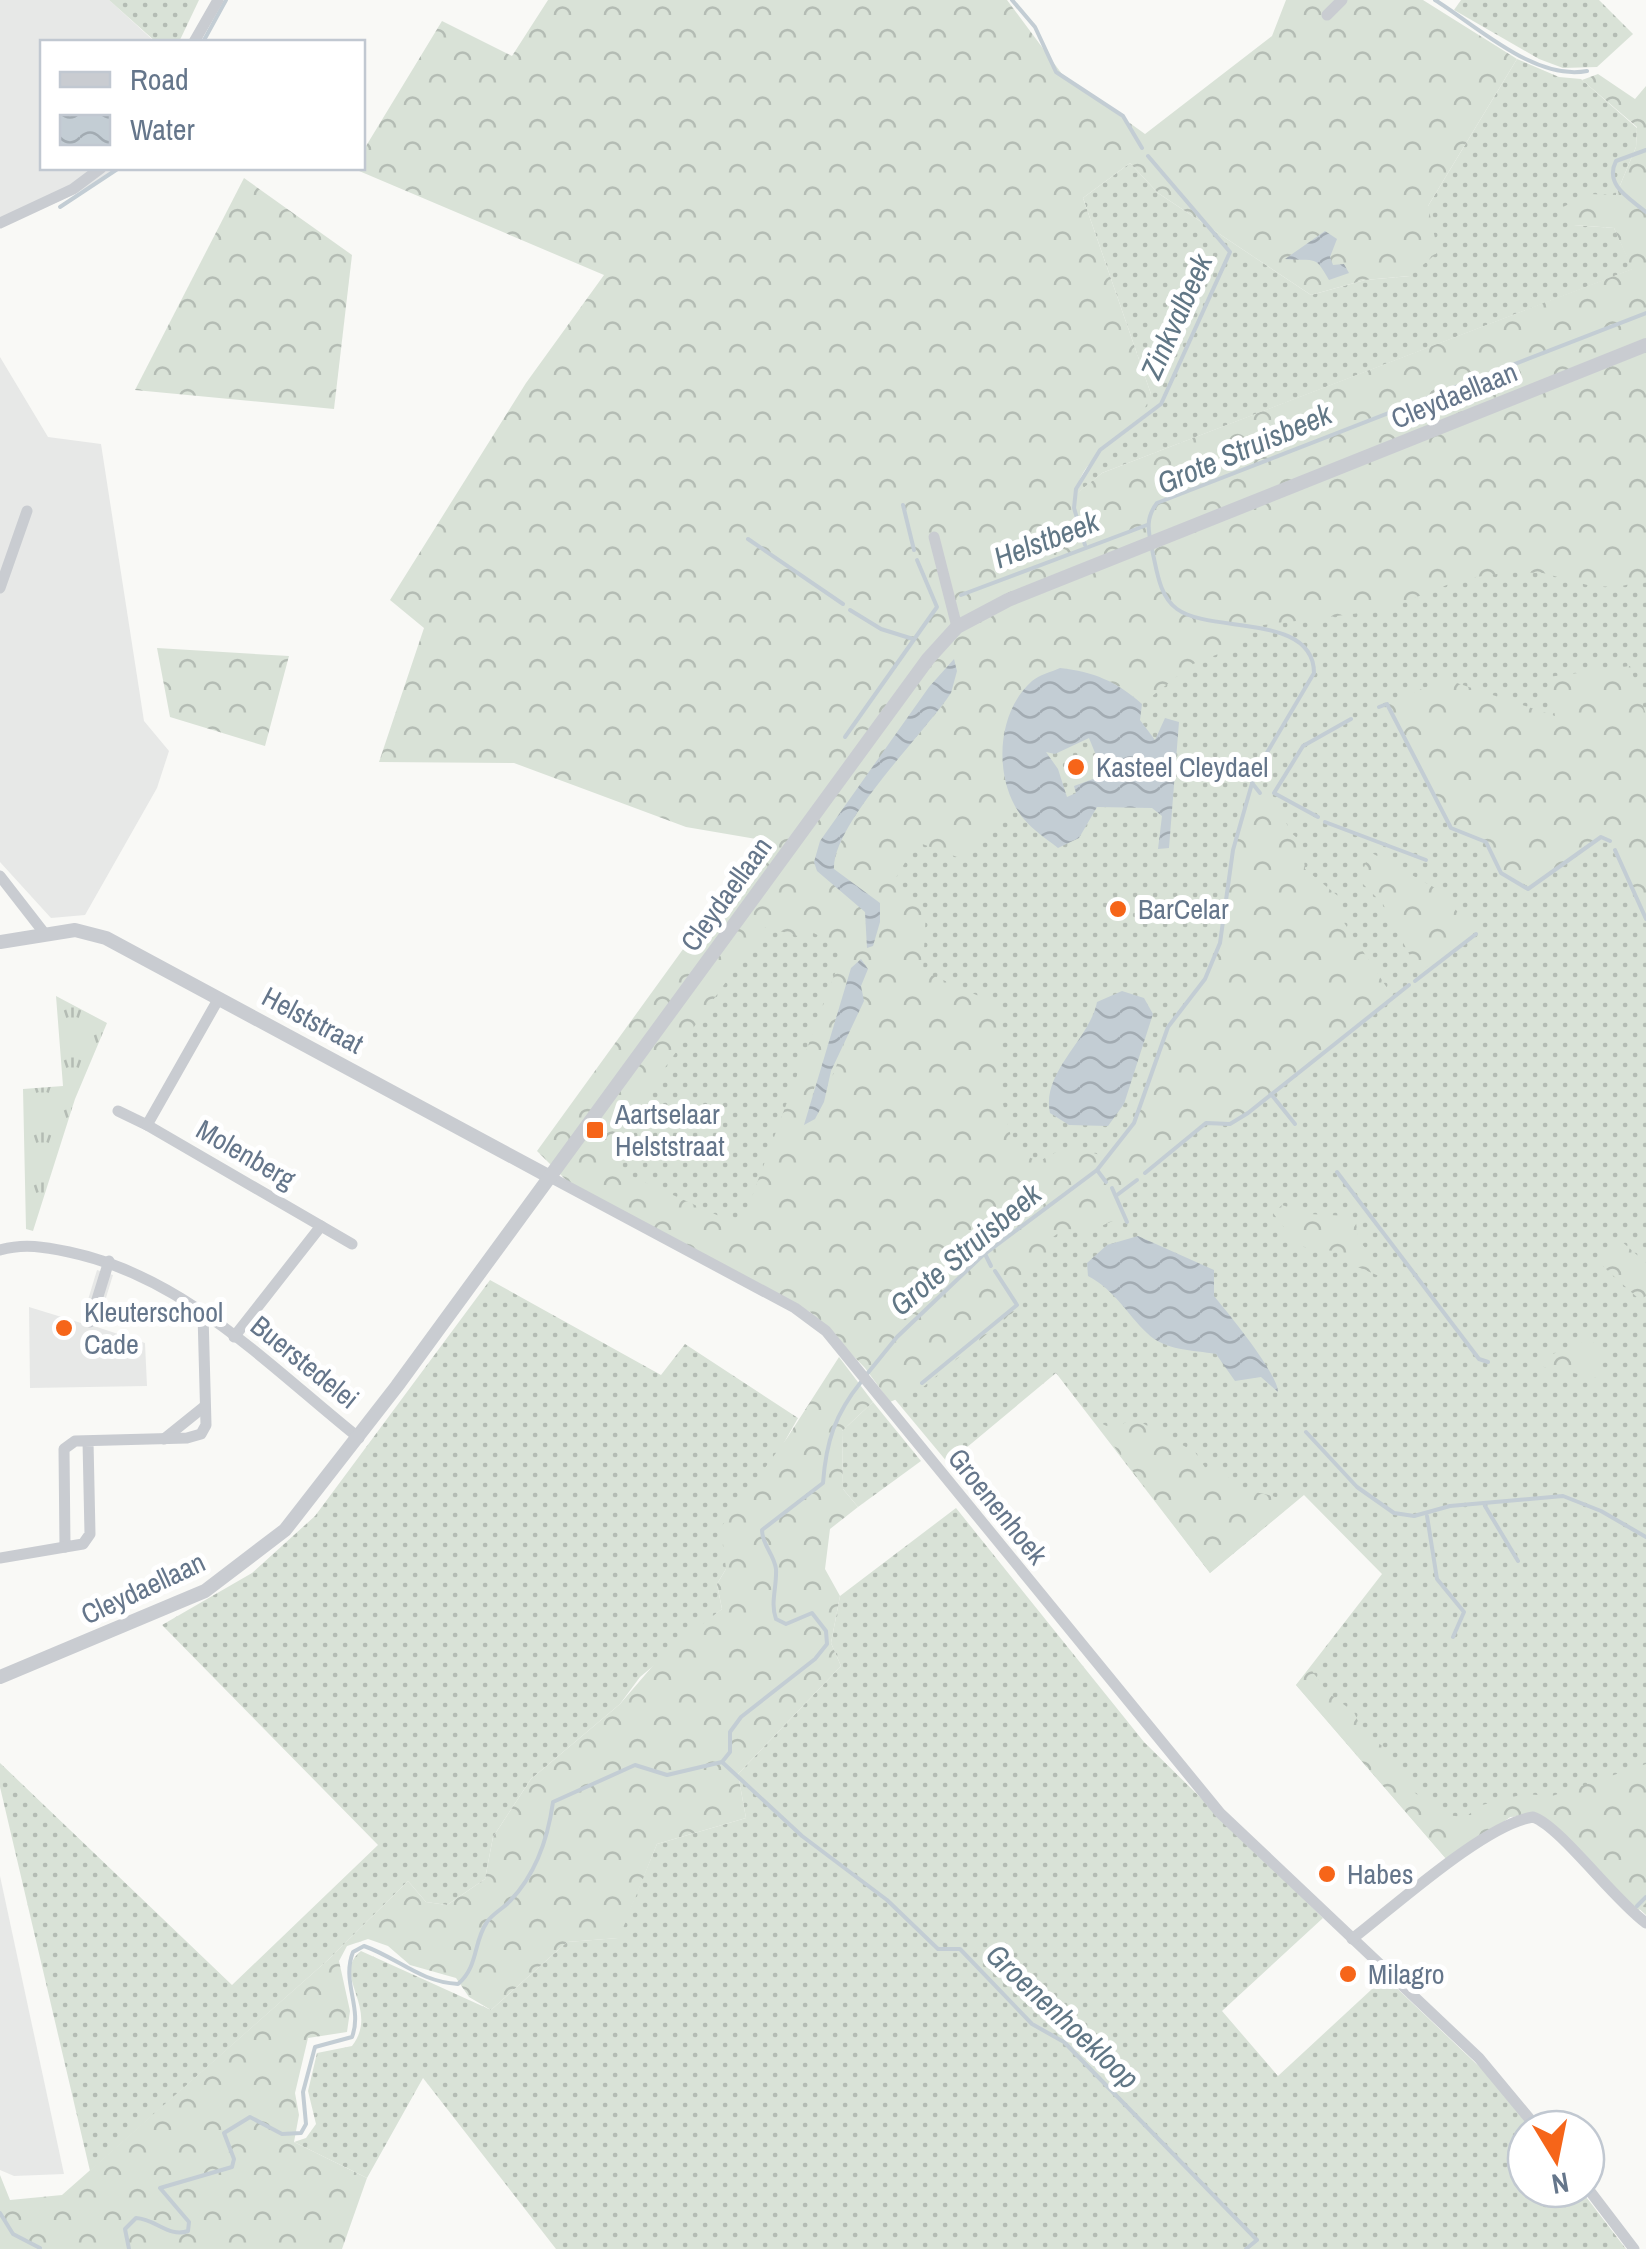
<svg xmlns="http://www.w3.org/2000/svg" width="1646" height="2249" viewBox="0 0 1646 2249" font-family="'Archivo Narrow',sans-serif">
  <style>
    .built { fill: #e7e8e7 }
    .grass { fill: url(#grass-dots) }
    .forest { fill: url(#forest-crowns); fill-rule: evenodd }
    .park { fill: url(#park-tufts) }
    .water { fill: url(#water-waves); fill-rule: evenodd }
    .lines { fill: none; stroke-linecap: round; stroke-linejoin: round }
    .stream { stroke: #c3cdd4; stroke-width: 4 }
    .minor { stroke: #c9ccd1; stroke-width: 11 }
    .tertiary { stroke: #c9ccd1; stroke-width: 14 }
    .poi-dot { fill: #f66519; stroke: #fff; stroke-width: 4 }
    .labels { text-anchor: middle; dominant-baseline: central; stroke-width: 10; stroke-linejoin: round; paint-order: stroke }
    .street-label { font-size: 28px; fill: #65768b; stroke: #fff }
    .poi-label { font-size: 28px; fill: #65768b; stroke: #fff; text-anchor: start }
    .water-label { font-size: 30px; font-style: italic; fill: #617786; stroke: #fff }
  </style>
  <defs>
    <pattern id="grass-dots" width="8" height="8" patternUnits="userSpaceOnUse" patternTransform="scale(2.5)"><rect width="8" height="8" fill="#d9e2d7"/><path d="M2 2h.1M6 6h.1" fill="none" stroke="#b4bcb4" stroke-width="1.8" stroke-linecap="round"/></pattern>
    <pattern id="forest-crowns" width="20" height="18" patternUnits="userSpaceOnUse" patternTransform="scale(2.5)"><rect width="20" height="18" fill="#d9e2d7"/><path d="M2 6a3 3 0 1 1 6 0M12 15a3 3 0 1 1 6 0" fill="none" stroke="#b4bcb4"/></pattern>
    <pattern id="park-tufts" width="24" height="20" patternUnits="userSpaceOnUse" patternTransform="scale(2.5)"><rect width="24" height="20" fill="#d9e2d7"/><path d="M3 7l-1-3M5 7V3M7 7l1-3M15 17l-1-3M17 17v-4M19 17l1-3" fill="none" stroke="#b4bcb4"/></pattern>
    <pattern id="water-waves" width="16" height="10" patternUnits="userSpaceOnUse" patternTransform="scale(2.5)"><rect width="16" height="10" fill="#c3cdd4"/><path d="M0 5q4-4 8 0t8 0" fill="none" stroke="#a2abb2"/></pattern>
  </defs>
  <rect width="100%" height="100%" fill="#f9f9f6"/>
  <!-- built -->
  <g class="built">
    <path d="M0,0H109L155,42H42V168H119L77,193L0,228Z"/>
    <path d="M0,357L48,437L101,444L144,721L169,751L157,788L85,915L51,918L0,862Z"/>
    <path d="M97,1270L113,1275L97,1327L145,1343L147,1386L30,1388L29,1307L81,1323Z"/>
    <path d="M0,1876L64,2174L14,2176L0,2170Z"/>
  </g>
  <!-- grass -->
  <g class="grass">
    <path d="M109,0H199L179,42H156Z"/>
    <path d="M1461,0H1599L1633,34L1597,67L1563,68L1539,59L1454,10Z"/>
    <path d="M1517,59L1559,77L1581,79L1637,128L1636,147L1616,195L1594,196L1574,225L1614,228L1633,269L1102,473L1074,496L1100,450L1151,394L1083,198L1130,163L1158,193L1311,295L1365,280L1410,276L1428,206Z"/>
    <path d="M1646,552V1915L1534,1813L1510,1817L1448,1861L1296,1685L1382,1574L1304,1495L1210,1573L1056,1373L948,1463L818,1307L578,1184L944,657L1436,575Z"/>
    <path d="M490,1280L661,1375L685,1344L798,1418L726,1545V1569L717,1584L722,1609L640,1677L620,1704L531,1779L493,1837L485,1879L447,1905L426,1902L408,1881L329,1959L90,2171L0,1787V1763L232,1985L378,1845L162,1625L252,1573L315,1516Z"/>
    <path d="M873,1402L921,1461L858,1507L843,1489L842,1431Z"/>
    <path d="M956,1508L1144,1742L1323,1918L1222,2011L1278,2076L1385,1977L1487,2074L1532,2129H1526V2189H1580L1626,2249H556L423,2078L367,2178L294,2142L306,2138L316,2124L308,2091L317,2053L352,2046C381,2008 330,1975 361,1951L491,2010L567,1942L618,1938L657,1844L746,1818L738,1774L841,1666L831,1643L840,1596Z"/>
  </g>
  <!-- forest -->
  <g class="forest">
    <path d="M548,0H1007L1062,74L1145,134L1272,36L1286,0H1423L1517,59L1428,206L1438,252L1410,276L1365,280L1311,295L1158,193L1130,163L1083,198L1151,394C1139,435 1082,449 1076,494L1102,473L1632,269L1614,228L1574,225L1563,207L1589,194L1616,195L1636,147L1637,127L1582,80L1598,74L1635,99L1646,86V580L1618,587L1591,586L1543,573L1511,572L1462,579L1384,610L1263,625L1253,628L1236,647L1193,664L1142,704L1121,686L1016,701C1000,741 1000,771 1017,810L990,820L984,838L957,857L917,842L893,883L926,909L923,971L1001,1006C996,1068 997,1090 1015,1150L1039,1162C1062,1145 1082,1146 1108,1159L1134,1123L1168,1027L1205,979L1220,943L1233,850L1251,785L1282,812L1290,832L1302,842L1305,869L1338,896L1343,921L1393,997L1248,1113L1230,1124H1206L1117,1195L1127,1222L1115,1220L1092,1230L1064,1229L1053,1237L1052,1248L1024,1272L1017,1309L922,1388L890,1402L865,1368L810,1312L574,1188L537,1151L762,840L686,827L514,763L379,762L424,628L390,600L526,383L604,275L352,168H362L363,151L442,21L512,56ZM955,679L951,694C921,736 835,821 834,868L880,903L867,938L865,912L816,852L929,687L937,680ZM765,927L805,938L808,930L844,949L741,1226L618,1170L659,1076ZM850,975L863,1001C841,1033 835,1099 805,1117Z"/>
    <path d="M244,178L352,255L334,409L135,390Z"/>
    <path d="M157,648L289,656L265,746L170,717Z"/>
    <path d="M1630,666L1646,715V919L1607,838L1584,847L1532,888L1501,873L1486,842L1451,828L1387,704L1445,679L1555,716L1548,677Z"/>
    <path d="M1370,852L1437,889L1474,930L1419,973L1383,904L1359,880Z"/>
    <path d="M1282,1205L1309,1214L1349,1216L1356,1223L1359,1241L1398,1284L1353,1265L1340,1252L1298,1246L1273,1213Z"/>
    <path d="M1619,1239L1646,1263V1296L1640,1300L1595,1259Z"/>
    <path d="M1589,1340L1601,1347L1598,1378L1539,1366L1537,1360Z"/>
    <path d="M839,1357L873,1402L842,1431L843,1489L858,1507L830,1529L825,1569L840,1596L831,1643L841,1666L738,1774L746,1818L657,1844L619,1938L567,1942L491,2010L469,1997L456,1978L410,1965L388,1946L368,1939L347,1946L339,1961L350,2011L347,2032L308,2038L295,2093L299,2115L294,2142L367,2178L342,2249H0V2175L10,2200L62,2195L329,1959L408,1881L426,1902L447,1905L485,1879L493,1837L531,1779L620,1704L663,1654L722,1609L717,1584L726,1569L721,1527L787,1438Z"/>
    <path d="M1135,1419L1195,1452L1208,1472C1224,1469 1230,1481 1244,1488C1261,1496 1276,1493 1291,1505L1210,1573L1094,1420L1111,1428Z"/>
    <path d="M1310,1668L1328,1693L1354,1712L1363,1733L1384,1747L1406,1775L1411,1790L1445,1815L1465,1817L1482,1805L1524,1794L1552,1796L1646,1764V1903L1638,1911L1534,1813L1510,1817L1448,1861L1296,1685Z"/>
  </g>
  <!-- park -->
  <path class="park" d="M56,996L107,1023L75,1099L33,1231L26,1229L23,1089L63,1086Z"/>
  <!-- water -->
  <g class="water">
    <path d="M1325,231L1337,239L1330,257L1333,265L1344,264L1349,273L1329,280C1314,254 1318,262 1285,259Z"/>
    <path d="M954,659L957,671L951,693C924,734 832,824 834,869L880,903V922L873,946L867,948L865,912L817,871L814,862L820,841L929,687Z"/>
    <path d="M1060,668C1094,672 1116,681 1142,704L1140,720L1155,740L1165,718L1179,722L1169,848L1158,849L1162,816L1152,808L1097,807L1079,838L1058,848C1044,837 1027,826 1018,811C994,774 997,712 1032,681C1039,675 1051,672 1060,668ZM1089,738L1104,775L1074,786L1076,793L1067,797L1058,769L1046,752L1055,754Z"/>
    <path d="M861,959L868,969L861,986L864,1001L831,1071L824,1102L815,1119L804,1125L851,968Z"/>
    <path d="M1122,991L1144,998L1153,1014L1124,1104L1108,1126L1069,1125L1050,1113C1041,1072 1090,1039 1097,1002Z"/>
    <path d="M1138,1236L1214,1270V1296C1229,1314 1278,1374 1278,1392L1261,1377L1235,1381L1216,1354C1193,1350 1165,1351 1147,1333C1126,1313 1115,1290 1088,1276L1087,1263L1107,1245Z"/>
  </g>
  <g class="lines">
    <!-- stream -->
    <g class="stream">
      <path d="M1012,0L1035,27L1056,72L1123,116L1142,148"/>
      <path d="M1435,0C1477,26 1535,81 1587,71"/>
      <path d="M203,42L226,0"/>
      <path d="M1646,150L1616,161C1604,185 1629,198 1646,212"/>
      <path d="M60,207L119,168"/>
      <path d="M903,505L914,550"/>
      <path d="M748,539L843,604"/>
      <path d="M1085,545L1074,508L1076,489L1100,450L1161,404L1230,252L1148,156"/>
      <path d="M961,595L1147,525"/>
      <path d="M850,610L881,629L913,639"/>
      <path d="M1379,707L1387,704L1451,828L1486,842L1501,873L1528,889L1601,837L1610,841"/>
      <path d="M845,737L937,607L917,560"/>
      <path d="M1252,783L1260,793"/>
      <path d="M1318,817L1274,793L1303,746L1351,719"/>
      <path d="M1325,822L1426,860"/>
      <path d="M1615,850L1646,919"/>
      <path d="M1415,981L1476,934"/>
      <path d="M1271,1094L1295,1124"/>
      <path d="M1097,1170L1106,1182"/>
      <path d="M1337,1172L1479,1359L1488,1362"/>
      <path d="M1145,1173L1206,1123L1230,1124L1248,1113L1409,985"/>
      <path d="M1112,1188L1127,1222"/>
      <path d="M1117,1195L1137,1180"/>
      <path d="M985,1254L991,1266"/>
      <path d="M867,1374L897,1337L982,1256L1097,1170L1134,1123L1168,1027L1205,979L1220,943L1233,850L1255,773L1314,673C1314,613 1211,634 1177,609C1160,597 1157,572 1153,554C1149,533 1144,520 1157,503L1646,313"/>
      <path d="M922,1383L1017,1305L995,1271"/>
      <path d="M1306,1432L1357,1487L1394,1513L1414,1516L1450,1506L1563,1496L1601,1511L1646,1537"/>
      <path d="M1485,1506L1518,1561"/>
      <path d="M1427,1516L1437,1579L1464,1612L1453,1637"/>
      <path d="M722,1762L802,1836L887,1900L938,1949H960L1032,2024L1064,2042L1257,2240L1246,2249"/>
      <path d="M1637,1906L1646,1897"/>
      <path d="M0,2213L13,2234L40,2248"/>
      <path d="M129,2249L125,2229L136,2218C156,2219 169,2238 188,2231L189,2222L160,2188L232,2167L234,2159L224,2133L250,2117L282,2134L301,2133L306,2124L303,2092L315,2047L352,2037C363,2008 341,1982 353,1952L364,1946C398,1958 420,1982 458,1984C479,1966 473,1942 487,1922C492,1914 504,1908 510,1901C536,1874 548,1838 553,1802L635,1765L667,1775L722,1762L730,1752V1732L741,1717L815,1659L827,1644L826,1631L812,1613L786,1624L776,1619C770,1603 777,1587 776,1569C774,1554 762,1545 762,1530L823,1483C826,1442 835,1414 861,1382"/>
    </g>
    <!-- minor -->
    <g class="minor">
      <path d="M1327,15L1342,0"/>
      <path d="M194,42L218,0"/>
      <path d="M0,223L73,189L101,168"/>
      <path d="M934,537L957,627"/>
      <path d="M0,588L27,511"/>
      <path d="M0,876L45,934"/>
      <path d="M118,1111L147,1125L219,998"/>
      <path d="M147,1125L352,1244"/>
      <path d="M550,1177L795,1308L826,1331L1220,1813L1479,2058L1538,2129"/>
      <path d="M0,1250C24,1243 45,1247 69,1252C184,1276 269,1366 359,1438"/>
      <path d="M90,1322L109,1261"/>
      <path d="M234,1337L321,1226"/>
      <path d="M164,1439L205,1406"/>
      <path d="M88,1441L90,1534L83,1544L65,1547L64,1449L75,1441L187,1438L201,1434L206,1425L203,1314"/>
      <path d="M0,1558L65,1547"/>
      <path d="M1352,1939C1394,1907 1485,1824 1533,1817C1560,1826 1613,1899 1646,1923"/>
      <path d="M1586,2186L1634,2249"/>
    </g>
    <!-- tertiary -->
    <g class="tertiary">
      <path d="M0,942L75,930L106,938L550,1177"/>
      <path d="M0,1677L205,1591L285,1530L397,1386L928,659L957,627L1008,600L1646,345"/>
    </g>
  </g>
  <!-- markers -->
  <g class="poi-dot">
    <circle cx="1076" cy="767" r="10"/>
    <circle cx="1118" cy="909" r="10"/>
    <rect x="585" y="1120" width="20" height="20" rx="5"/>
    <circle cx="64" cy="1328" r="10"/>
    <circle cx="1327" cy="1874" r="10"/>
    <circle cx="1348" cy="1974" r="10"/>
  </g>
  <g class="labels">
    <!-- street labels -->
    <g class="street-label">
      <text transform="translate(1454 395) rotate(-22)">Cleydaellaan</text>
      <text transform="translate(726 894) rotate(-54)">Cleydaellaan</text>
      <text transform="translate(313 1020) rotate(28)">Helststraat</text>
      <text transform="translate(246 1154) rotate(30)">Molenberg</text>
      <text transform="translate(305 1362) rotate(39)">Buerstedelei</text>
      <text transform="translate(998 1506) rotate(51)">Groenenhoek</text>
      <text transform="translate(143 1588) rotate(-25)">Cleydaellaan</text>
    </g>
    <!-- poi labels -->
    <g class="poi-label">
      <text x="1096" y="767">Kasteel Cleydael</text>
      <text x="1138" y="909">BarCelar</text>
      <text x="615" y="1114">Aartselaar<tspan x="615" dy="32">Helststraat</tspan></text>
      <text x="84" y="1312">Kleuterschool<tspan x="84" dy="32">Cade</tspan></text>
      <text x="1347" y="1874">Habes</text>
      <text x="1368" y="1974">Milagro</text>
    </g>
    <!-- water labels -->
    <g class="water-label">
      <text transform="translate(1176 316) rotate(-66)">Zinkvalbeek</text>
      <text transform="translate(1244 448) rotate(-23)">Grote Struisbeek</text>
      <text transform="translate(1046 539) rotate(-21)">Helstbeek</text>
      <text transform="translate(965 1249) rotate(-40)">Grote Struisbeek</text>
      <text transform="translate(1063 2016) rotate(43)">Groenenhoekloop</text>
    </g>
  </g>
  <!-- legend -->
  <rect x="40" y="40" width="325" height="130" fill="#ffffff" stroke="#c1c8d1" stroke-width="2.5"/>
  <rect x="60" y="72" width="50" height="15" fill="#c9ccd1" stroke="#c1c8d1" stroke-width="2.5"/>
  <text x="130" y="90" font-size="30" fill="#65768b">Road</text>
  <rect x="60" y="115" width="50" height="30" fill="url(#water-waves)" stroke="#c1c8d1" stroke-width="2.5"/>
  <text x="130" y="140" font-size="30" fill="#65768b">Water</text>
  <!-- north arrow -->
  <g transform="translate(1556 2159) rotate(170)"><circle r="48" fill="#ffffff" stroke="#c1c8d1" stroke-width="2.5"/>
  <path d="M0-8L18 38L0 25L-18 38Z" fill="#f66519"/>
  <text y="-15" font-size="28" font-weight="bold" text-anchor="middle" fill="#65768b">N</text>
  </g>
</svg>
